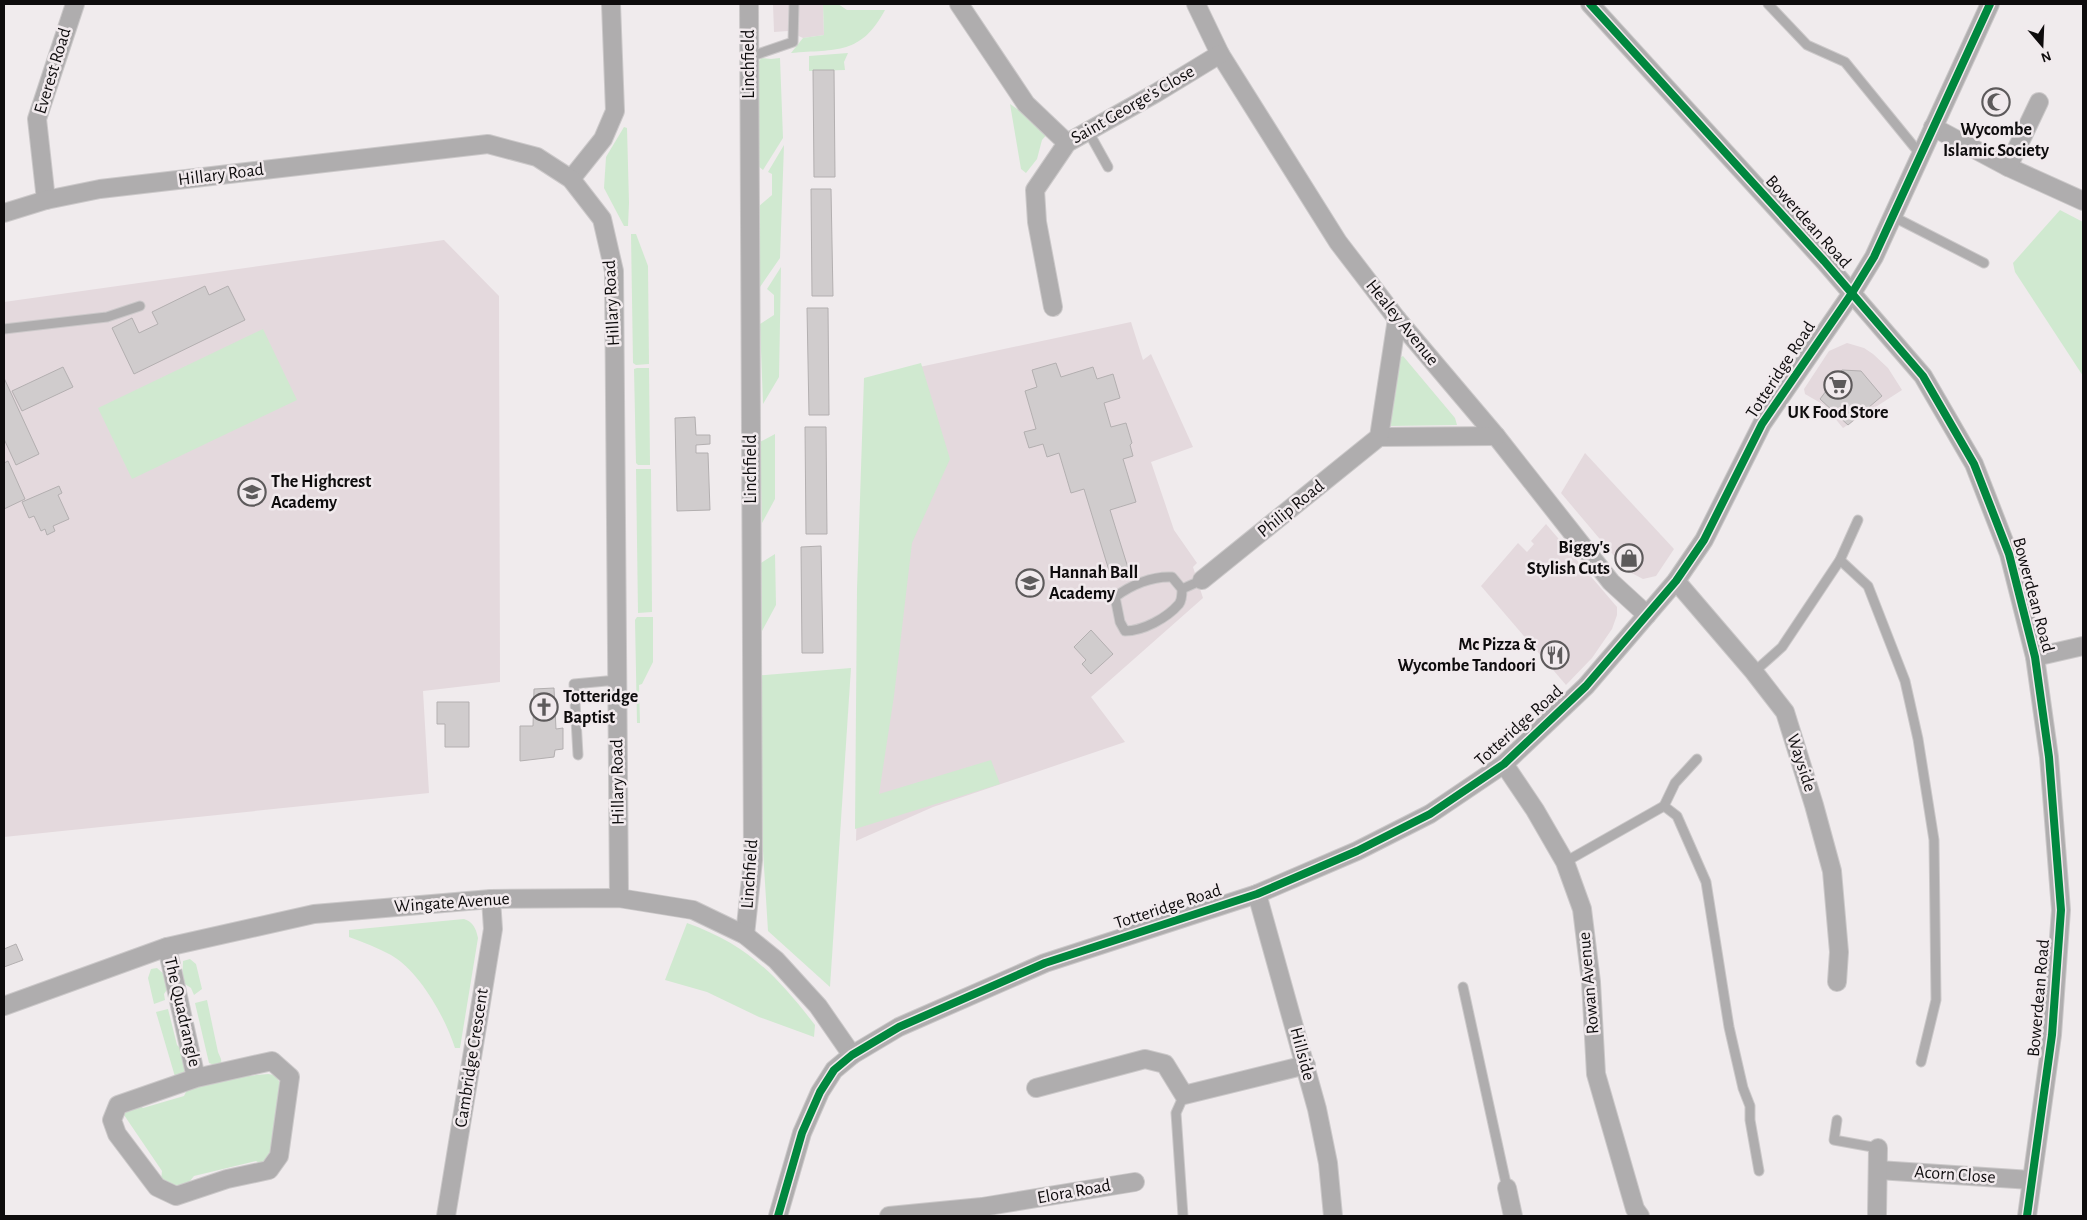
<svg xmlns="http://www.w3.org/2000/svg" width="2087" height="1220" viewBox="0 0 2087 1220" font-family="'Alegreya Sans',sans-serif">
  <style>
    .built { fill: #e4d9dd }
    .green { fill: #d0e9d0 }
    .building { fill: #d0cccd; stroke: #b3afb0 }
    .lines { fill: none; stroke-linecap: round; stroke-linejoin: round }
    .service-casing { stroke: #cbc8c9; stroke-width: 11 }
    .minor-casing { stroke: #cbc8c9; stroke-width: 20 }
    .service { stroke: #afadae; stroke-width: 9 }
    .minor { stroke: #afadae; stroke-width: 18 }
    .cycleway-casing { stroke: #f1eaed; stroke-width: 11 }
    .cycleway { stroke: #00873e; stroke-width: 8 }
    .labels { text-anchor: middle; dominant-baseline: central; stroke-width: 5; stroke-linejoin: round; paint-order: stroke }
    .street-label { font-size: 18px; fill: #0e0c0d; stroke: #f1eaed }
    .poi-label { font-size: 18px; font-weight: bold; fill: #0e0c0d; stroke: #f1eaed; text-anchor: start }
  </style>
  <rect width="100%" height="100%" fill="#f0ebed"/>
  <!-- built -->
  <g class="built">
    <path d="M773,4H823L824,35L803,38L788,31L774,32Z"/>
    <path d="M444,240L499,296L500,682L423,691L429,793L4,837V302Z"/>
    <path d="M1131,322L1143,360L1151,354L1193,447L1151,462L1174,530L1197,563L1193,567L1203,598L1091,697L1125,742L933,807L856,841L868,378Z"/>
    <path d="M1847,343L1864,348L1873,354L1888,368L1902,390L1843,428L1824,405L1805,394L1804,389L1829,351Z"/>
    <path d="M1585,453L1674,549L1656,576L1643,579L1626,570L1561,493Z"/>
    <path d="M1546,524L1617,607V615L1612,629L1592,658L1566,685L1481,586L1518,543L1527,552L1534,544L1531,541Z"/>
  </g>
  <!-- green -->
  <g class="green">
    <path d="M823,4H838L847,10H885C861,55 837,49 791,53L803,38L824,35Z"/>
    <path d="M848,53L844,62L845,70L809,71V56Z"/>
    <path d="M761,58L771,59L780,58L783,138L763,170L757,165L756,67Z"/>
    <path d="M1010,104L1050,131L1042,140L1037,159L1026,173L1021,169Z"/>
    <path d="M624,127L627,128L629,203L628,226H624L604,188L606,157Z"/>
    <path d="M784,145L780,258L760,287L758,207L772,195V174L768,172Z"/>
    <path d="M2060,210L2083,222V376L2015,272L2013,263Z"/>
    <path d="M631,234H636L648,266L649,364L636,365L633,363Z"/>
    <path d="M781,267L779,377L763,404L760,324L774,315V295L767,289Z"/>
    <path d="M263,329L297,400L132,479L98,408Z"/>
    <path d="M1403,356L1455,418L1457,425L1390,426L1389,417L1396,391L1398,359Z"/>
    <path d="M921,363L950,459L912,543L894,696L879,794L991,760L1000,784L855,829L857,589L864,378Z"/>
    <path d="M637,368H649L650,465H638L636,463L634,369Z"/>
    <path d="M775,434V499L762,523L760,442Z"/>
    <path d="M636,469H651L652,612L638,613Z"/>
    <path d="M775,554L776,605L762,631L761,563Z"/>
    <path d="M637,617H653V662L642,684L639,685L640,723H637L635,620Z"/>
    <path d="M851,668L830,987L768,931L752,676Z"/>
    <path d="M464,919C473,922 476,928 478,938L460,1048H455C445,1017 420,972 391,955C378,948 363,942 349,937V930Z"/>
    <path d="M687,923C748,945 776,975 815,1025L814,1037L759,1017L707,992L665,980Z"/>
    <path d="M190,959L196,964L202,989L194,995L191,988L182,982L183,961Z"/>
    <path d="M157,968L165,975L170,985L164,994L165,1000L154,1004L148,978L151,969Z"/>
    <path d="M207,1000L218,1052L221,1059L222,1068L209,1063L195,1003Z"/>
    <path d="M168,1009L177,1045L185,1053L188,1063L184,1072L176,1080L156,1012Z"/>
    <path d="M268,1074L275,1075L284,1089L279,1148L264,1166L256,1161L194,1176L186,1186L174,1188L161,1180L162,1171L122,1112L135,1102L143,1108L184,1096L188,1088L226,1078Z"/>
  </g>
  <!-- building -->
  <g class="building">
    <path d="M813,70H834L835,177H814Z"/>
    <path d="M811,189H831L833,296H812Z"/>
    <path d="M205,286L209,295L228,286L245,320L134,374L112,328L132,318L139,333L158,324L152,312Z"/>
    <path d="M807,308H828L829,415H809Z"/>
    <path d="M1056,363L1061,377L1093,367L1097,379L1113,374L1120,398L1104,403L1111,427L1126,423L1132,443L1130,445L1133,456L1123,459L1136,502L1110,510L1129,571L1111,577L1084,489L1071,493L1059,453L1047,457L1043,444L1029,448L1024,432L1036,429L1025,391L1037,387L1032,370Z"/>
    <path d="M63,367L73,387L22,411L12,391Z"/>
    <path d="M1842,370L1861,371L1882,396L1848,425L1820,399Z"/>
    <path d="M4,378L39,454L16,465L4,439Z"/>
    <path d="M695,417L696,435H710V444L696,445V453H708L710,510L677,511L675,418Z"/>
    <path d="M805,427H826L827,534H806Z"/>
    <path d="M8,461L25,499L4,509V463Z"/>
    <path d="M59,486L62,493L58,495L69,519L53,526L55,531L47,535L45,529L41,531L34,516L29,518L22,502Z"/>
    <path d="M821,546L823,653H802L801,547Z"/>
    <path d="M1091,630L1113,654L1091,674L1082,664L1086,660L1074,647Z"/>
    <path d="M554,688L556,729L563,728V749L555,750L554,757L520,761V726H533L534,689Z"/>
    <path d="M437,702H469V747H445V724H437Z"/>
    <path d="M16,944L23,960L4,967V949Z"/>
  </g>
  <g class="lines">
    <!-- service casing -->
    <g class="service-casing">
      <g id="service">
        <path d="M1768,4L1807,45L1845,62L1920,154"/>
        <path d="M749,57L793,42L794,4"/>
        <path d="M1088,131L1108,167"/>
        <path d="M1892,216L1984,263"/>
        <path d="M4,329L107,317L140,306"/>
        <path d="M1840,560L1858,520"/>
        <path d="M1182,589C1182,594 1182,600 1179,604C1167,618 1143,631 1125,631L1120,622L1115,597C1131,585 1152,576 1172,577L1182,589L1202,580"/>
        <path d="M1754,672L1782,647L1840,560L1868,586L1905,681L1918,739L1934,840L1936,1000L1921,1062"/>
        <path d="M578,755L574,684L617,680"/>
        <path d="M1664,806L1675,783L1697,759"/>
        <path d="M1565,862L1664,806L1677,816L1706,882L1729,1027L1743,1088L1750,1106V1120L1759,1171"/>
        <path d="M1463,987L1507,1188"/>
        <path d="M1837,1120L1834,1140L1878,1148"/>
        <path d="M1183,1216L1176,1113L1184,1095"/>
      </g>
    </g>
    <!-- minor casing -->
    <g class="minor-casing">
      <g id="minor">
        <path d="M959,4L1026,104L1067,143"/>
        <path d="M1196,4L1220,54L1338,242L1397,319L1496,436L1611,582L1647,615"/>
        <path d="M1590,4L1824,261L1923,376L1974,464L2009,554L2035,657L2049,757L2061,910L2052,1035L2027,1216"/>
        <path d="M1933,127L2008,167L2083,201"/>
        <path d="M2008,167L2039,102"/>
        <path d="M571,179L603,139L615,111L611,4"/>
        <path d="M46,200L37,119L75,4"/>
        <path d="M4,213L46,200L100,189L488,144L537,157L571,179L602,219L614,271L619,898"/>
        <path d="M1053,307L1037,222L1035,190L1067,143L1156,93L1220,54"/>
        <path d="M1379,437L1496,436"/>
        <path d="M1202,580L1379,437L1397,319"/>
        <path d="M1676,581L1754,672L1785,712L1814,805L1832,871L1839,952L1837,982"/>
        <path d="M2035,657L2083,646"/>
        <path d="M1504,764L1535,810L1565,862L1582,909L1591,982L1596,1074L1635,1209L1640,1216"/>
        <path d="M1257,894L1317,1109L1328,1163L1333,1216"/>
        <path d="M745,935L753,860L749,4"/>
        <path d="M167,947L196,1078L272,1061L290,1077L279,1156L269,1170L227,1179L176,1196L157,1187L117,1134L112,1120L118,1105L196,1078"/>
        <path d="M4,1006L167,947L314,914L491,899L619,898L693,910L745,935L776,960L818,1006L852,1055"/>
        <path d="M1036,1088L1145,1059L1165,1064L1184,1095L1306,1065"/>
        <path d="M1878,1170L2031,1180"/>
        <path d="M1507,1188L1513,1216"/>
        <path d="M1877,1214L1878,1148"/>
        <path d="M446,1216L493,929L491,899"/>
        <path d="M778,1216L802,1133L820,1092L834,1070L852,1055L899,1027L1045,963L1257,894L1357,851L1430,814L1504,764L1586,686L1676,581L1704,540L1762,424L1852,293L1874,257L1990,4"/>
        <path d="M889,1216L982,1207L1135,1182"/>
      </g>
    </g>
    <!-- service -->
    <use href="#service" class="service"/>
    <!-- minor -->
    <use href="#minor" class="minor"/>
    <!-- cycleway casing -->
    <g class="cycleway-casing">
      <g id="cycleway">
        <path d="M1590,4L1824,261L1923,376L1974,464L2009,554L2035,657L2049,757L2061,910L2052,1035L2027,1216"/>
        <path d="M778,1216L802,1133L820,1092L834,1070L852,1055L899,1027L1045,963L1257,894L1357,851L1430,814L1504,764L1586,686L1676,581L1704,540L1762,424L1852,293L1874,257L1990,4"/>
      </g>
    </g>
    <!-- cycleway -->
    <use href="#cycleway" class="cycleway"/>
  </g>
  <!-- icons -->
  <defs>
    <g id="mosque-ring" transform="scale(1.4375)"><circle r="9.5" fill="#f1eaed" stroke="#5d5a5b" stroke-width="1.5"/><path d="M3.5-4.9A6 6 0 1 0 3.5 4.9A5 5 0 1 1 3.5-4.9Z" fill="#5d5a5b"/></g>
    <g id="supermarket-ring" transform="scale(1.4375)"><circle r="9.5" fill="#f1eaed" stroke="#5d5a5b" stroke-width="1.5"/><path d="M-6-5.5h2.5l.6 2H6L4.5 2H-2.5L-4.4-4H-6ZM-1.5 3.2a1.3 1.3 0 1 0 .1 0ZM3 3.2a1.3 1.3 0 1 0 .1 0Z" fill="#5d5a5b"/></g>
    <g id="school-ring" transform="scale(1.4375)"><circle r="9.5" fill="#f1eaed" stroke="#5d5a5b" stroke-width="1.5"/><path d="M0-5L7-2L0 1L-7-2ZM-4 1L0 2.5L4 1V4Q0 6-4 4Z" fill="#5d5a5b"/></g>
    <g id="shop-ring" transform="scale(1.4375)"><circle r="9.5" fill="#f1eaed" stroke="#5d5a5b" stroke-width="1.5"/><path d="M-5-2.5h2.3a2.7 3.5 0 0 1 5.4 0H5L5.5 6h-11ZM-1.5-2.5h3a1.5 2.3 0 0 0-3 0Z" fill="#5d5a5b"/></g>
    <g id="restaurant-ring" transform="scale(1.4375)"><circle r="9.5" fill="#f1eaed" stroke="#5d5a5b" stroke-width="1.5"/><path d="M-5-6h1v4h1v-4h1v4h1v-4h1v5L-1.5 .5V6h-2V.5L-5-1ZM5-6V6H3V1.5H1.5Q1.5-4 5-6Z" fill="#5d5a5b"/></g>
    <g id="church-ring" transform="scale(1.4375)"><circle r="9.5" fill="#f1eaed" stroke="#5d5a5b" stroke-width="1.5"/><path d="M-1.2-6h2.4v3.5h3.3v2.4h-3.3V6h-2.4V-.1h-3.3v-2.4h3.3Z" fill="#5d5a5b"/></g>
  </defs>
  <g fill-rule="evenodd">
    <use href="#mosque-ring" x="1996" y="102"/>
    <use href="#supermarket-ring" x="1838" y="385"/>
    <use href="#school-ring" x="252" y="492"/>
    <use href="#shop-ring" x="1629" y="558"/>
    <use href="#school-ring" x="1030" y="583"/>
    <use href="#restaurant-ring" x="1555" y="655"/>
    <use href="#church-ring" x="544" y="707"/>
  </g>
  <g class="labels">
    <!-- street labels -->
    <g class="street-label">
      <text transform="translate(749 64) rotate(-90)">Linchfield</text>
      <text transform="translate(53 71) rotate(-73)">Everest Road</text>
      <text transform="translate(1133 105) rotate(-30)">Saint George's Close</text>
      <text transform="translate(221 175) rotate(-7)">Hillary Road</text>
      <text transform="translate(1808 222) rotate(48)">Bowerdean Road</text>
      <text transform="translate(612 303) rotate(-93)">Hillary Road</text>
      <text transform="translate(1402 323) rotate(51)">Healey Avenue</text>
      <text transform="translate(1781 370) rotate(-57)">Totteridge Road</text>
      <text transform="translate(751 469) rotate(-90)">Linchfield</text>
      <text transform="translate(1291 509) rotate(-39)">Philip Road</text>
      <text transform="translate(2033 595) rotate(75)">Bowerdean Road</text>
      <text transform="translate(1519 726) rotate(-42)">Totteridge Road</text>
      <text transform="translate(1801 763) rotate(72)">Wayside</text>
      <text transform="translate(618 782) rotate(-91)">Hillary Road</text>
      <text transform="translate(750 874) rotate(-86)">Linchfield</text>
      <text transform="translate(452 903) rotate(-4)">Wingate Avenue</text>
      <text transform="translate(1168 907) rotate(-18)">Totteridge Road</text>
      <text transform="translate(1589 983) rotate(-95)">Rowan Avenue</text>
      <text transform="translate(2039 998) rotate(-85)">Bowerdean Road</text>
      <text transform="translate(182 1012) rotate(77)">The Quadrangle</text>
      <text transform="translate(1302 1054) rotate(75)">Hillside</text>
      <text transform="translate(472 1058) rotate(-81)">Cambridge Crescent</text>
      <text transform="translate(1955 1175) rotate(4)">Acorn Close</text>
      <text transform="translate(1074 1192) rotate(-10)">Elora Road</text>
    </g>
    <!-- poi labels -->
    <g class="poi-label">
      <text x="1996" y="130" text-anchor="middle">Wycombe<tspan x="1996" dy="21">Islamic Society</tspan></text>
      <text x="1838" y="413" text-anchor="middle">UK Food Store</text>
      <text x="271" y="482">The Highcrest<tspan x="271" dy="21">Academy</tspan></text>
      <text x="1610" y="548" text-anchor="end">Biggy's<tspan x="1610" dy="21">Stylish Cuts</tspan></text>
      <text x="1049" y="573">Hannah Ball<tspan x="1049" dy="21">Academy</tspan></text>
      <text x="1536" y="645" text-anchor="end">Mc Pizza &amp;<tspan x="1536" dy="21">Wycombe Tandoori</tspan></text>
      <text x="563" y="697">Totteridge<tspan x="563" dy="21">Baptist</tspan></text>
    </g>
  </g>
  <!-- border -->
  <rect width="2087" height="1220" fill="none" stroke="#0e0c0d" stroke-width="10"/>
  <!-- north arrow -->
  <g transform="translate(2042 45) rotate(161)" stroke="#f1eaed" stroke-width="4" paint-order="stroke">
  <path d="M0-4L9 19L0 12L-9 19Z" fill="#0e0c0d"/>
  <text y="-8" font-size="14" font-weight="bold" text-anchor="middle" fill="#0e0c0d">N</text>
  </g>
</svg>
